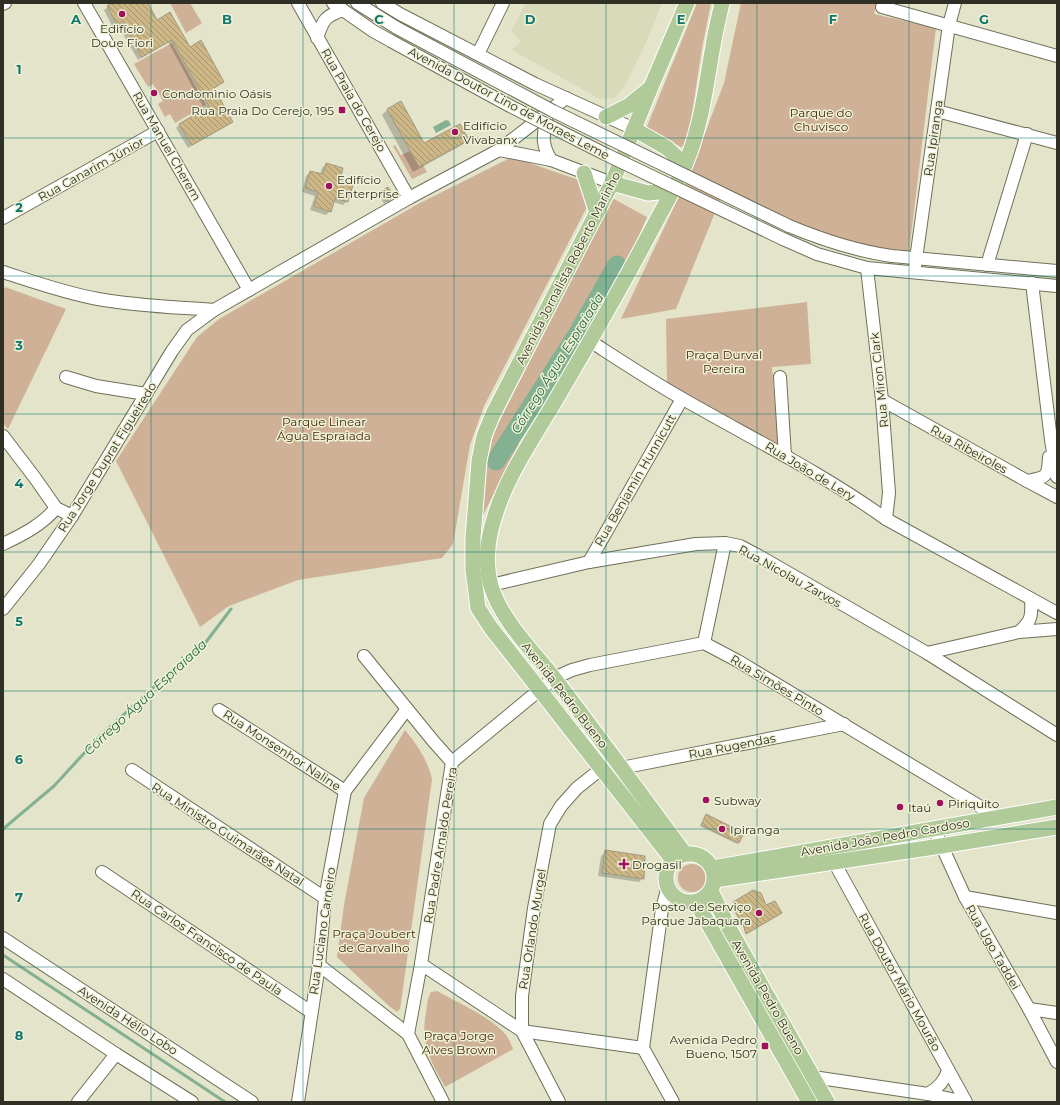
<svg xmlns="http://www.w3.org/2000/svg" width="1060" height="1105" viewBox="0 0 1060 1105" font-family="Montserrat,sans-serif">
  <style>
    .built { fill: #d9dab9 }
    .green { fill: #cfb197 }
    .water { fill: #83b191 }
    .shadow { fill: #0003 }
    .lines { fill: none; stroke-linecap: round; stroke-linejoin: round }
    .stream { stroke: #83b191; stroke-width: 3 }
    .river { stroke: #83b191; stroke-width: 19 }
    .building { fill: url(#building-back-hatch); stroke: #a39982 }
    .minor-casing { stroke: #6f7059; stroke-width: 14 }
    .major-casing { stroke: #fff; stroke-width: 17 }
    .minor { stroke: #fff; stroke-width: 12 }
    .major { stroke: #b0ca99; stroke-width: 15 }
    .minor-bridge-casing { stroke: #6f7059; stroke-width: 14; stroke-linecap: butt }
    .minor-bridge { stroke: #fff; stroke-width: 12 }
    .grid { fill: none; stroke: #0f766e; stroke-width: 1; stroke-opacity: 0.55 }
    .poi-dot { fill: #9f115b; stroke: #f0f2d7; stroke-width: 1.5 }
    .labels { text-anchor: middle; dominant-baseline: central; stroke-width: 3; stroke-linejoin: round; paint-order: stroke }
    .poi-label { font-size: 12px; fill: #2f2f25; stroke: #f0f2d7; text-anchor: start }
    .street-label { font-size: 12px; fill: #2f2f25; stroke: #f0f2d7 }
    .park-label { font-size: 12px; fill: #44280b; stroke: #f0f2d7 }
    .water-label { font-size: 13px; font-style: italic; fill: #1f673d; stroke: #f0f2d7 }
    .grid-label { font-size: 13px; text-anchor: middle; font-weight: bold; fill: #0f766e; stroke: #f0f2d7; stroke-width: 3; stroke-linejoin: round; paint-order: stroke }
  </style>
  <defs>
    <pattern id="building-back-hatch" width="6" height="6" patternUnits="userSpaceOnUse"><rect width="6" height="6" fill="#cdb787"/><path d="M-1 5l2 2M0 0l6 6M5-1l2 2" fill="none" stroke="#a7956e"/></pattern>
  </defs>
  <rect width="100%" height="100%" fill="#e3e4ca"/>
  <!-- built -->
  <path class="built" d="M526,3H662L648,38L627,82L615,98L600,99L512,50L521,41L511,31Z"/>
  <!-- green -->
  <g class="green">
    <path d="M170,3H190L202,23L186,33Z"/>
    <path d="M697,3H711L702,48L690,127L684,146L681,147L646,129Z"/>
    <path d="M741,3H877L874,14L936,28L909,252H894L821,236L725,188L676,309L621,319L690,173L724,83Z"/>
    <path d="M172,43L206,105L175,123L170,114L165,117L158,104L163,101L153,84L148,87L134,64Z"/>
    <path d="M395,145L401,155L410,151L419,167L423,165L427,172L412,179L393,146Z"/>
    <path d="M512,157L579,180L588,205L484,406L470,445L453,544L442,558L298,580L229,606L200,627L116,461L197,337L219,319L418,204Z"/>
    <path d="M612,198L647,217L625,269L611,263C575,330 532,393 490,457L501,465L514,445L519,444L479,523C483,492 486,461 495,430Z"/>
    <path d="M5,287L66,309L8,429L3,423V292Z"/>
    <path d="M807,302L811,364L772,367L778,444L685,395L667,385L666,319Z"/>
    <path d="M405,730C418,746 427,759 432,779L401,1003L400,1009L397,1012L389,1006L337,957L344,905L364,798Z"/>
    <circle cx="692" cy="878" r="14"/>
    <path d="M437,991C455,1001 494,1019 506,1035C509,1039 511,1044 513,1049L445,1087C431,1062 420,1044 426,1013C427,1006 427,999 431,992Z"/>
  </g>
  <!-- water -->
  <path class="water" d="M446,120L449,121L451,125L436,133L433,127Z"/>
  <!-- shadow -->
  <g class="shadow">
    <path d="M114,3H147L157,21L190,48L223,82L213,89L232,121L228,125L188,148L176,128L180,124L205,110L168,42L138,60L118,25L113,28L104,10Z"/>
    <path d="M401,102L424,145L468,139L462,145L413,172L382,115L387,110Z"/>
    <path d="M326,164L338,181L347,201L343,205L333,202L330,211L326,215L310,210L315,196L302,192L306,176L310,172L320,175L322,168Z"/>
    <path d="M382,191L389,200L384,204L379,194Z"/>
    <path d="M705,817L742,833L738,843L737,844L700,826Z"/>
    <path d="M605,852L643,878L639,882L598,876L601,856Z"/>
    <path d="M734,902L765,906L780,914L746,934L742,924L735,913L733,904Z"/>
  </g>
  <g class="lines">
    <!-- stream -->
    <g class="stream">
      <path d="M3,829L54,786L99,737L155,686L206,642L231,609"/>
      <path d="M3,955L225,1102"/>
    </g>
    <!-- river -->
    <path class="river" d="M496,461L578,333L617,265"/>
  </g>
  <!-- building -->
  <g class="building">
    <path d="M112,3H148L157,20L170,12L190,47L201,40L224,82L214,88L233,122L192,145L179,124L209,106L172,40L142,57L122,22L117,25L107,6Z"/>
    <path d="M401,101L424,143L460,124L469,140L419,167L387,109Z"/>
    <path d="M326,163L343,168L340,180L353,185L348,202L335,198L331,212L314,206L318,192L305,188L310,171L323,174Z"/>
    <path d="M388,187L392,193L390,200L387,202L381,191Z"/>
    <path d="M706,814L744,833L739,843L701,825Z"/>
    <path d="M605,850L645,856L644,879L602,873Z"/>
    <path d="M753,890L761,893L766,905L775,901L782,913L746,934L743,923L735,912L733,902Z"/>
  </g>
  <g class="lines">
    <!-- minor casing -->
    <g class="minor-casing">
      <g id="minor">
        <path d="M84,3L249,290"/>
        <path d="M298,3L409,198"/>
        <path d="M333,3L373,31L391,41"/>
        <path d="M357,3L397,28"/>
        <path d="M382,3L400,14L535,84L634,129"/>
        <path d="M3,4L5,3"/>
        <path d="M882,7L1057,56"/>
        <path d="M317,38C323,20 325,16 343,10"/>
        <path d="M478,54L503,3"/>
        <path d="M937,111L1057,143"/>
        <path d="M547,114C544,134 540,142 551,160"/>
        <path d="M499,150L551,160L612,183"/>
        <path d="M3,218L158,131"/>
        <path d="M789,226C823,240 856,251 892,256L1057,271"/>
        <path d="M783,239L817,254L867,268L1057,286"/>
        <path d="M987,265L1027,134"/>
        <path d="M915,266L949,25L955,3"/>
        <path d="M867,268L882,400L889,493L886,519"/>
        <path d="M3,272C34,282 65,293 98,299C136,306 175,307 214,310"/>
        <path d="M1032,283L1051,440L1057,477"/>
        <path d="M590,341C621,361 651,381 683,399C751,438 822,473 886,519L1057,613"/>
        <path d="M66,377L96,386L146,394"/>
        <path d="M780,377L785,456"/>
        <path d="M882,400L1027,481L1057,497"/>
        <path d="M3,436L35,478L56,508L72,516"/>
        <path d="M1027,481C1046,477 1048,478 1049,457"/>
        <path d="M3,544C22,535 42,525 56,508"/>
        <path d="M589,562L682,399"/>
        <path d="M491,585L589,562L696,544L725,543L740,546L759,556L927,653L1057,735"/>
        <path d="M3,609L39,564L72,516L172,351L187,330L214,310L409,198L499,150L566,98"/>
        <path d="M1019,632C1032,621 1032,615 1031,599"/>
        <path d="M704,643L725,543"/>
        <path d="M927,653L1019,632L1057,629"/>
        <path d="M364,656L434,742L452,762"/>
        <path d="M219,710L345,791"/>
        <path d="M621,768L844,724"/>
        <path d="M132,770L325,898"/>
        <path d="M934,829L965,897L1029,1009L1057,1062"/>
        <path d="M834,862L966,1102"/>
        <path d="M102,872L311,1012"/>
        <path d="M668,886L662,909L643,1048L673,1102"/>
        <path d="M965,897L1057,913"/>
        <path d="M3,938L252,1102"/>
        <path d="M421,964L522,1031L643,1048"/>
        <path d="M319,965L408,1034"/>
        <path d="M3,979L116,1054L192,1102"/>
        <path d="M1029,1009L1057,1013"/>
        <path d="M813,1077L928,1094L965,1102"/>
        <path d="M928,1094C938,1088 944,1082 948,1071"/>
        <path d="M78,1102L116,1054"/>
        <path d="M298,1102L319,965L325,898L345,791L407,709"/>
        <path d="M443,1102L408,1034L421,964L452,762L554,678L572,670L590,665L704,643L738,661L999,818"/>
        <path d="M559,1102L522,1031V996L534,908L550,824L561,806L577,788L601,769"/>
      </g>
    </g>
    <!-- major casing -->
    <g class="major-casing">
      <g id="major">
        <path d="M606,117L628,106L649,89"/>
        <path d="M634,129L667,148L685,165"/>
        <path d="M584,173L597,213"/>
        <path d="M612,183L648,193L658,192L675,185"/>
        <circle cx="690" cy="878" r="24"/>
        <path d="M685,854C641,795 599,736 554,678C533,651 501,620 491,586C485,565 487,540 494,519C506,477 532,440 554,403C588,345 621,288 652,229C664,206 678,183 687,160C702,123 706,84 713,46C715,32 719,17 722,3"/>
        <path d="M673,860L491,628L478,608L473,570V538L479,461L484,436L493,414L612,183L651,87L687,3"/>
        <path d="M713,868L1057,807"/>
        <path d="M715,880L941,846L1057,827"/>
        <path d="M711,891L729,928L827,1102"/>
        <path d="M696,902L809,1102"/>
      </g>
    </g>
    <!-- minor -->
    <use href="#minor" class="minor"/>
    <!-- major -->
    <use href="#major" class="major"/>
    <!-- minor-bridge casing -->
    <g class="minor-bridge-casing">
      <g id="minor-bridge">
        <path d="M397,28L553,111L789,226"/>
        <path d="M391,41L510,106L607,155L783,239"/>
      </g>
    </g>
    <!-- minor-bridge -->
    <use href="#minor-bridge" class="minor-bridge"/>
  </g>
  <!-- grid -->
  <path class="grid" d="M151,3V1102M303,3V1102M454,3V1102M606,3V1102M757,3V1102M909,3V1102M3,138H1057M3,276H1057M3,414H1057M3,552H1057M3,691H1057M3,829H1057M3,967H1057"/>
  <!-- markers -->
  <g class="poi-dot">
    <circle cx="122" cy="14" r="4"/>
    <circle cx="154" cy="93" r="4"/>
    <rect x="338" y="106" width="8" height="8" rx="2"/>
    <circle cx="455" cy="132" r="4"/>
    <circle cx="329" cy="186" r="4"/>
    <circle cx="706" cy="800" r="4"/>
    <circle cx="940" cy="803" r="4"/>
    <circle cx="900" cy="807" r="4"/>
    <circle cx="722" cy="829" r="4"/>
    <path d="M622 858h4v4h4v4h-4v4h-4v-4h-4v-4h4z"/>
    <circle cx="759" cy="913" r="4"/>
    <rect x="761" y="1042" width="8" height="8" rx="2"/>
  </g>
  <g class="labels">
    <!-- poi labels -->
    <g class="poi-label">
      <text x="122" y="28" text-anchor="middle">Edifício<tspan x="122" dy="14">Doue Fiori</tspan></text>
      <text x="162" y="93">Condomìnio Oásis</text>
      <text x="334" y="110" text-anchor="end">Rua Praia Do Cerejo, 195</text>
      <text x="463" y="125">Edifício<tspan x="463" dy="14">Vivabanx</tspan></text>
      <text x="337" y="179">Edifício<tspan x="337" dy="14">Enterprise</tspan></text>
      <text x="714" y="800">Subway</text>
      <text x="948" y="803">Piriquito</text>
      <text x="908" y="807">Itaú</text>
      <text x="730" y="829">Ipiranga</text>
      <text x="632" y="864">Drogasil</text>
      <text x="751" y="906" text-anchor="end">Posto de Serviço<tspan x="751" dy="14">Parque Jabaquara</tspan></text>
      <text x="757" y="1039" text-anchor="end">Avenida Pedro<tspan x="757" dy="14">Bueno, 1507</tspan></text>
    </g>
    <!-- street labels -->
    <g class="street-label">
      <text transform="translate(354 100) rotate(60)">Rua Praia do Cerejo</text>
      <text transform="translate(509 103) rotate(28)">Avenida Doutor Lino de Moraes Leme</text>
      <text transform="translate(933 138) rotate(-82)">Rua Ipiranga</text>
      <text transform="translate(167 146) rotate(60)">Rua Manuel Cherem</text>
      <text transform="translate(91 169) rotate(-29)">Rua Canarim Júnior</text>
      <text transform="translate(568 268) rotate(-63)">Avenida Jornalista Roberto Marinho</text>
      <text transform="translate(879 380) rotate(-96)">Rua Miron Clark</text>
      <text transform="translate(969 449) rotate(29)">Rua Ribeiroles</text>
      <text transform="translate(107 457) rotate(-58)">Rua Jorge Duprat Figueiredo</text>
      <text transform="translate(810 471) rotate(31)">Rua João de Lery</text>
      <text transform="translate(635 480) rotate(-60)">Rua Benjamin Hunnicutt</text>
      <text transform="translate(790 576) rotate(29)">Rua Nicolau Zarvos</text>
      <text transform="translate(777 685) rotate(31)">Rua Simões Pinto</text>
      <text transform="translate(565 695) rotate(52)">Avenida Pedro Bueno</text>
      <text transform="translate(732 746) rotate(-11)">Rua Rugendas</text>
      <text transform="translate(282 750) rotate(33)">Rua Monsenhor Naline</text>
      <text transform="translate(228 834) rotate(33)">Rua Ministro Guimarães Natal</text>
      <text transform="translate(885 837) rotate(-10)">Avenida João Pedro Cardoso</text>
      <text transform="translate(440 845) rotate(-81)">Rua Padre Arnaldo Pereira</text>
      <text transform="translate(532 929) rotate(-81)">Rua Orlando Murgel</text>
      <text transform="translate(322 931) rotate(-82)">Rua Luciano Carneiro</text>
      <text transform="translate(207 942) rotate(34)">Rua Carlos Francisco de Paula</text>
      <text transform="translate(993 947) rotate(60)">Rua Ugo Taddei</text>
      <text transform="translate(900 982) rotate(61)">Rua Doutor Mário Mourão</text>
      <text transform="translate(768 997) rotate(60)">Avenida Pedro Bueno</text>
      <text transform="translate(128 1020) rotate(33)">Avenida Hélio Lobo</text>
    </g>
    <!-- park labels -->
    <g class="park-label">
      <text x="821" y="112">Parque do<tspan x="821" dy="14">Chuvisco</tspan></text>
      <text x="724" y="354">Praça Durval<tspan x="724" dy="14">Pereira</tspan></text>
      <text x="324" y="421">Parque Linear<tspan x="324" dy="14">Água Espraiada</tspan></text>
      <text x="374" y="933">Praça Joubert<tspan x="374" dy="14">de Carvalho</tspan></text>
      <text x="459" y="1035">Praça Jorge<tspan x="459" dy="14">Alves Brown</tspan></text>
    </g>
    <!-- water labels -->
    <g class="water-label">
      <text transform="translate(557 363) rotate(-58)">Córrego Água Espraiada</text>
      <text transform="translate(145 697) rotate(-43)">Córrego Água Espraiada</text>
    </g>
  </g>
  <g class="grid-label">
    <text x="76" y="24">A</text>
    <text x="227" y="24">B</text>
    <text x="379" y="24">C</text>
    <text x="530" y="24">D</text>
    <text x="681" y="24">E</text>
    <text x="833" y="24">F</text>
    <text x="984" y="24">G</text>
    <text x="19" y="74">1</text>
    <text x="19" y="212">2</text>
    <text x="19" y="350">3</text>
    <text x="19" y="488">4</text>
    <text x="19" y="626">5</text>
    <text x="19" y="764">6</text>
    <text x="19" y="902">7</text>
    <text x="19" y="1040">8</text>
  </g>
  <!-- border -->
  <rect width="1060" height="1105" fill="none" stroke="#2f2f25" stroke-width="8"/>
</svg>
